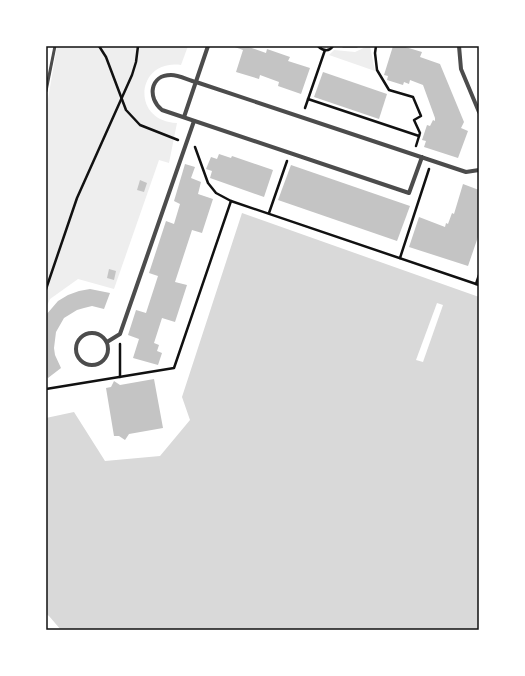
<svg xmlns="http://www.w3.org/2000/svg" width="525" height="676" viewBox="0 0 525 676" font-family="'Sofia Sans Condensed',sans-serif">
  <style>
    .green { fill: #eee }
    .water { fill: #d9d9d9 }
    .pier { fill: #fff }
    .building { fill: #c4c4c4 }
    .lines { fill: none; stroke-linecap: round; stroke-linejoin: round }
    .path { stroke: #111; stroke-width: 2.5 }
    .service { stroke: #4c4c4c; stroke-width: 3 }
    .minor { stroke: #4c4c4c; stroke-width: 4 }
    .neatline { fill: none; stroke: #111; stroke-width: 1.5 }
  </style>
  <rect width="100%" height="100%" fill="#fff"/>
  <!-- green -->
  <g class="green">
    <path d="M57,46H188L181,65C135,59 131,122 177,123L169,163L159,160L114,289L78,279L50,299L46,308V111Z"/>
    <path d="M368,46H370L375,71L329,55L334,50L355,52Z"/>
  </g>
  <!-- water -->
  <path class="water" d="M242,213L479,297V630H61L49,616L46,614V418L74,412L105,461L160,456L190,420L182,397Z"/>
  <!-- pier -->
  <path class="pier" d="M437,303L443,305L423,362L416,360Z"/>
  <!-- building -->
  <g class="building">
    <path d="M232,46H246L266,53L267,49L290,57L288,61L310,68L301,94L278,86L279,82L260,75L259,79L236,72L243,50Z"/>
    <path d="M393,46H402L422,52L420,57L440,64L464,122L461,128L468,131L458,158L424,147L426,141L422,140L427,125L430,126L433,120L435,121V118L423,85L410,80L409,84L404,82L403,85L387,80L388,76L384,75Z"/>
    <path d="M323,72L387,94L379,119L314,97Z"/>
    <path d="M219,154L231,158L232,156L273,170L264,197L210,178L212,171L206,169L211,157L217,159Z"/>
    <path d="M185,164L195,167L191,178L201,182L198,194L213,199L202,233L192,230L175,282L187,285L175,322L162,318L154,343L159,345L157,351L162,353L158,365L133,358L139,339L128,335L136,310L146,313L158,276L149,273L166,221L174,224L180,204L174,201Z"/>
    <path d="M291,165L410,206L397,241L278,200Z"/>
    <path d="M140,180L147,183L144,192L137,190Z"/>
    <path d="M463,184L479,190V234L468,266L409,247L419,217L445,227L446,223L448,224L452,213L454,214Z"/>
    <path d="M109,269L116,271L114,280L107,278Z"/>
    <path d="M90,289L110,293L104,309L92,306L84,308L77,310L64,318L56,332L54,348L55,355L61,368L48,378L46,376V315L58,301L68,295L79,291Z"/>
    <path d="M154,379L163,428L129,434L125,440L119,436H114L106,388L111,387L114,381L120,385Z"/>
  </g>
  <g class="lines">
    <!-- path -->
    <g class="path">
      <path d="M99,46L106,57L126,110L140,125L178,140"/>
      <path d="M318,46C323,51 329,52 333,46"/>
      <path d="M343,46H357"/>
      <path d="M376,46L375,53L377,70L389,90L413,97L421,116L414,120L420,133L416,146"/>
      <path d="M308,99L419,136"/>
      <path d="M305,108L325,50"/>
      <path d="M195,147L208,183L216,193L231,201L479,285"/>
      <path d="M269,213L287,161"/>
      <path d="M400,258L429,169"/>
      <path d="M476,284L479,275"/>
      <path d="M46,289L77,198L132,75L136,62L138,46"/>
      <path d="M120,377V344"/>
      <path d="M46,389L174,368L231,201"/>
    </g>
    <!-- service -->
    <path class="service" d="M46,91L55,46"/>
    <!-- minor -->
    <g class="minor">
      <path d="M459,46L461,69L479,112"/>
      <path d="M184,117L208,46"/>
      <path d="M422,157L409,193L162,110C147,98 150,75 171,75C179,75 188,80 196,82L466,172L479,170"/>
      <circle cx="92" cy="349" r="16"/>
      <path d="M107,342L120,334L194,121"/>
    </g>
  </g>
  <!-- border -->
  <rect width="525" height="676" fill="none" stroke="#ffffff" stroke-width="94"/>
  <rect x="47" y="47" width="431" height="582" class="neatline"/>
</svg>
